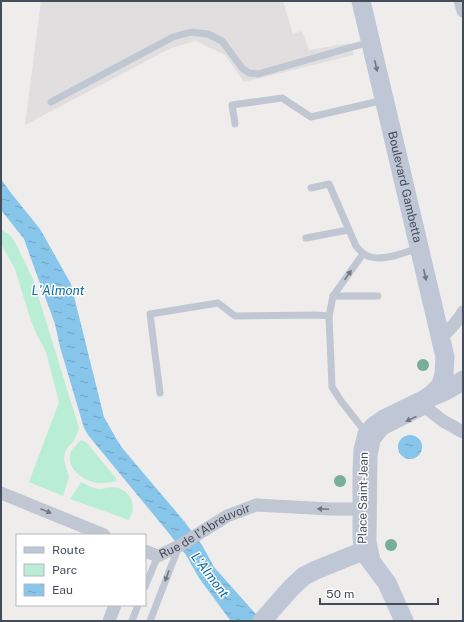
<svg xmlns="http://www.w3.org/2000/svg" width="464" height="622" viewBox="0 0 464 622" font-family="'Public Sans',sans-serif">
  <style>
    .education { fill: #e0dede }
    .green { fill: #baedd6 }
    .water { fill: url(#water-ripples) }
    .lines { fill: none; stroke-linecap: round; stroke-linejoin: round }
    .service { stroke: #c0c6d2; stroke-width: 7 }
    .minor { stroke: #c0c6d2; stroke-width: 13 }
    .secondary { stroke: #bfc6d6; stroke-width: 19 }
    .tree { fill: #78ad9b }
    .oneway { fill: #707785 }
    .oneway2 { fill: #707783 }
    .labels { text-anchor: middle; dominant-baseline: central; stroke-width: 3; stroke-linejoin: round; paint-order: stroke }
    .street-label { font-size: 12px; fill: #454c59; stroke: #fff }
    .water-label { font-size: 13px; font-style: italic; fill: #0e6ca4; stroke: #fff }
  </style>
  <defs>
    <pattern id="water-ripples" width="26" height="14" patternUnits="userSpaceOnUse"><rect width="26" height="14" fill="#87c6ea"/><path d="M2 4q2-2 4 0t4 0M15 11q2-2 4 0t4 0" fill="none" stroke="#70a3c1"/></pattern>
  </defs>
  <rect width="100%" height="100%" fill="#efedec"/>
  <!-- education -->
  <path class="education" d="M41,1H283L293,34L302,31L309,50L350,43L354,55L244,82L225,55L196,41L171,48L25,125Z"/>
  <!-- green -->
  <g class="green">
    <path d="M1,230L10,235L15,242L33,279L79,428L74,441L68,447L65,452L64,460L69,477L63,496L29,482L59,402L46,352L36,333L30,318L15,269L1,244Z"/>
    <path d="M81,440L86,442L115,477L117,481C114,482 104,483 102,483C88,484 67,471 70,455C70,450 77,444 81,440Z"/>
    <path d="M81,482C87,485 92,488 99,489C104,489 109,487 114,487C132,490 137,506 129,520L70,499Z"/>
  </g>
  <!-- water -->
  <g class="water">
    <path d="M1,179L11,193L40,229L71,284L104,417L117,440L123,449L184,521L202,545L214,567L262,621H231L227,616L199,578L186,555L167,531L88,435L84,428L60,347L55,324L30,256L24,239L1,210Z"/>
    <circle cx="410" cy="447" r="12"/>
  </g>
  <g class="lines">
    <!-- service -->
    <g class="service">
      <path d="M51,102L173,37L191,32L208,34L222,41L242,68L249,73L258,74L370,42"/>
      <path d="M235,124L232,105L282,98L311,117L384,100"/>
      <path d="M311,188L329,184L356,246C360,251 365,256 371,257C385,261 405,252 419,248"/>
      <path d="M306,238L348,230"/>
      <path d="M363,254L333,296L329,316L332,387L341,401L367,434"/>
      <path d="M333,296H378"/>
      <path d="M160,393L150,314L218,303L235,316L316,315L329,316"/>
      <path d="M377,560L373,542L374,455L377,441L385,431L431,408"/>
      <path d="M145,587L154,565L158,556"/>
      <path d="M132,621L138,605"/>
      <path d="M150,621L179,546"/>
    </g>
    <!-- minor -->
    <g class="minor">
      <path d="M460,1L463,11"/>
      <path d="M440,339C449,330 457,323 463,312"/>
      <path d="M425,399L429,410L443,421L463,432"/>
      <path d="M1,493L104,535"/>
      <path id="s1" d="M145,551L158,556L179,546L227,516L256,505L330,509H362"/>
      <path d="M109,621L115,605"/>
    </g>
    <!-- secondary -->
    <g class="secondary">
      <path id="s2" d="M361,1L445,357L444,374L441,385L432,394L425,399L384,419L374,426L367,434L363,450L362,470V537L363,551L387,583L404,621"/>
      <path d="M431,397C443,393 453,388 463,380"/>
      <path d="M262,621L292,587L304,576L316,570L363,551"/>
    </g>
  </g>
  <!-- trees -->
  <g class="tree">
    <circle cx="423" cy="365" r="6"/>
    <circle cx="340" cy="481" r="6"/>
    <circle cx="391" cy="545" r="6"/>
  </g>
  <!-- one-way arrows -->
  <defs><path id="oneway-solid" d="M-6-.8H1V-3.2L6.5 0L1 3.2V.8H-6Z"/></defs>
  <g class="oneway">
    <use href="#oneway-solid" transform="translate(376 66) rotate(77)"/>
    <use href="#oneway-solid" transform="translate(425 275) rotate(77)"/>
  </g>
  <g class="oneway2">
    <use href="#oneway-solid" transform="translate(348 275) rotate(-55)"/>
    <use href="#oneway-solid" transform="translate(411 419) rotate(154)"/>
    <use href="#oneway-solid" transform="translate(323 509) rotate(-177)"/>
    <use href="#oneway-solid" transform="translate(46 511) rotate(22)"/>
    <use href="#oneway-solid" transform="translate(167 576) rotate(110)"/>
  </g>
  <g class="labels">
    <!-- street labels -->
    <g class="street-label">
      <text stroke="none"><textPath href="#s2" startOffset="191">Boulevard Gambetta</textPath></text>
      <text transform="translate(363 498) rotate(-89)">Place Saint-Jean</text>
      <text stroke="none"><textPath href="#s1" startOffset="67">Rue de l'Abreuvoir</textPath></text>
    </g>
    <!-- water labels -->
    <g class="water-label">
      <text x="58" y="290">L'Almont</text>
      <text transform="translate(210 575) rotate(53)">L'Almont</text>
    </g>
  </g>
  <!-- border -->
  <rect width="464" height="622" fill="none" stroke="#454c59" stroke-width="4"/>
  <!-- legend -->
  <rect x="16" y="534" width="130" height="72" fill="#ffffff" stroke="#b5b7bd"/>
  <rect x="24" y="547" width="20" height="6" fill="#bfc6d6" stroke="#b5b7bd"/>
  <text x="52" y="554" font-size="12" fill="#454c59">Route</text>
  <rect x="24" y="564" width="20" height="12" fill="#baedd6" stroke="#b5b7bd"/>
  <text x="52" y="574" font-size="12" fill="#454c59">Parc</text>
  <rect x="24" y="584" width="20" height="12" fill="url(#water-ripples)" stroke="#b5b7bd"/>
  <text x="52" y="594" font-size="12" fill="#454c59">Eau</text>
  <!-- scale -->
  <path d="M320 598v6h118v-6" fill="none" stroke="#454c59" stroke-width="2"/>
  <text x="326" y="598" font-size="12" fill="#454c59" stroke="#ffffff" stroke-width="3" paint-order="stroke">50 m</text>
</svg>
